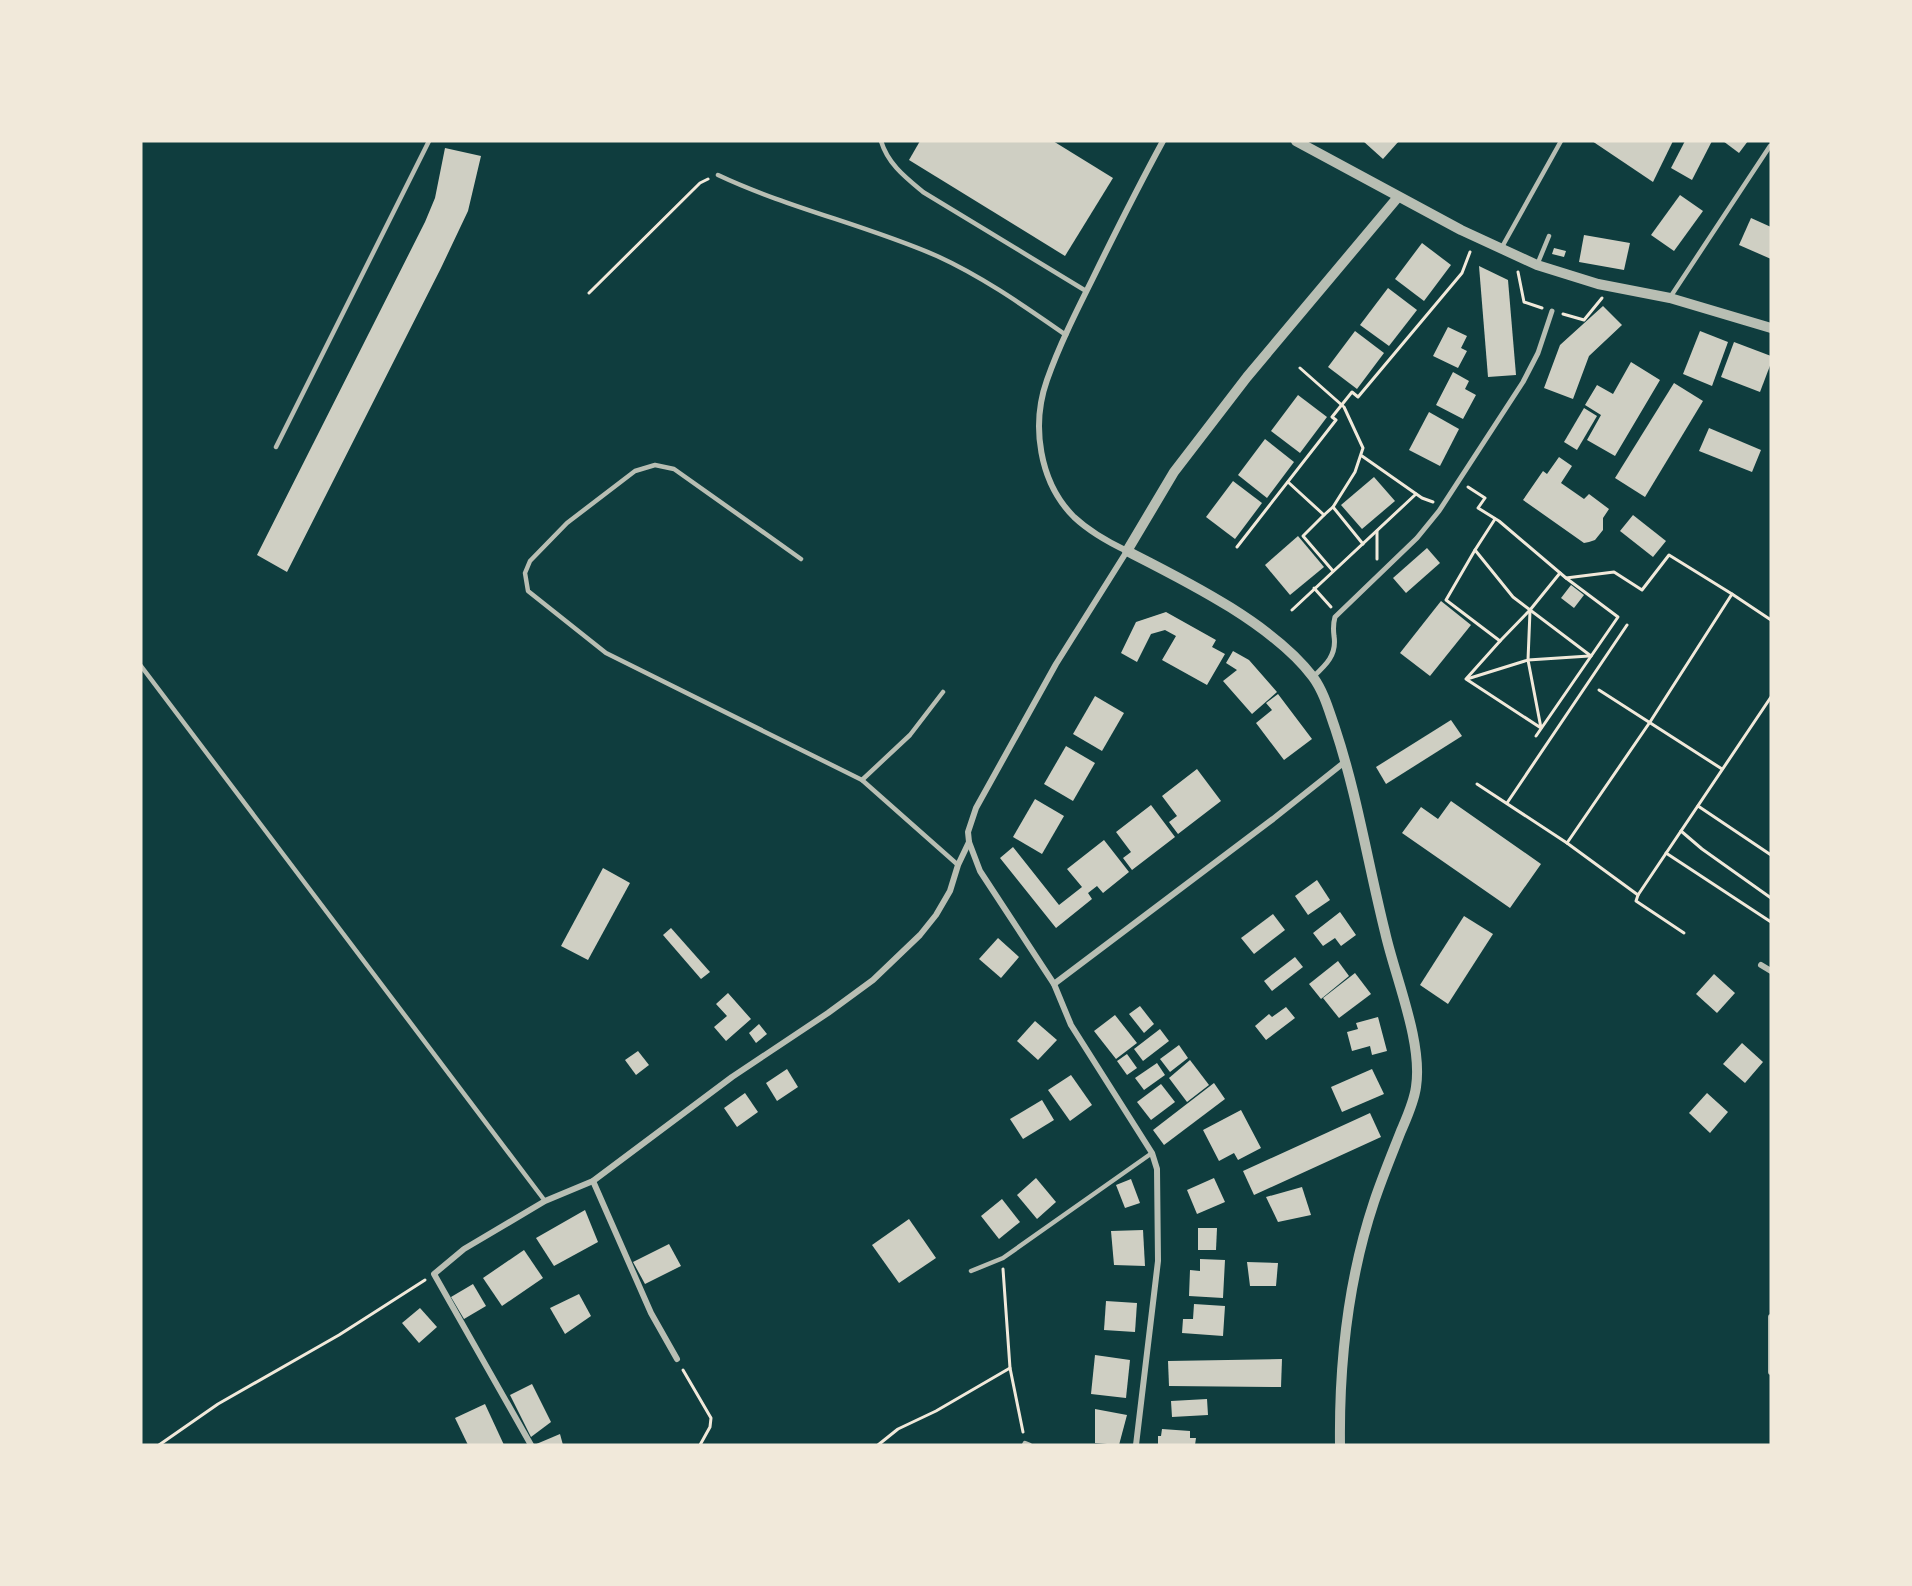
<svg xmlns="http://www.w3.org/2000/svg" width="1912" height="1586" viewBox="0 0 1912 1586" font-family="'Zilla Slab',serif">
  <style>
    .building { fill: #cfcfc3 }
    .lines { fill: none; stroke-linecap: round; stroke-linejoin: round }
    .path { stroke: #f1e9da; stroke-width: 3 }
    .service { stroke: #b8beb3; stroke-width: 4.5 }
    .pedestrian { stroke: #b8beb3; stroke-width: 5 }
    .minor { stroke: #b8beb3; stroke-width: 6 }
    .tertiary { stroke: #b8beb3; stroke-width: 10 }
  </style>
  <rect width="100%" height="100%" fill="#0f3d3e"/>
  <!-- building -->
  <g class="building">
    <path d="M920,141H1053L1113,178L1065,256L909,160Z"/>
    <path d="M1363,141H1399L1383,159Z"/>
    <path d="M1592,141H1673L1653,182Z"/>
    <path d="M1685,141H1712L1692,180L1671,168Z"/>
    <path d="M1723,141H1748L1739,153Z"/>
    <path d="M445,148L481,156L468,211L441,268L287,572L257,555L425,222L435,198Z"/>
    <path d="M1680,195L1703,211L1674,251L1651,235Z"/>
    <path d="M1751,218L1771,227V259L1739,245Z"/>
    <path d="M1584,235L1630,243L1624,270L1579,262Z"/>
    <path d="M1422,243L1451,265L1424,301L1395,279Z"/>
    <path d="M1554,248L1566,251L1564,257L1552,254Z"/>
    <path d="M1479,266L1508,280L1516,375L1488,377Z"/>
    <path d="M1388,288L1417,310L1389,346L1360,325Z"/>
    <path d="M1603,306L1622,325L1589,356L1573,399L1544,388L1560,345Z"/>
    <path d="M1448,327L1467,336L1461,348L1467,351L1458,368L1433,356Z"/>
    <path d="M1355,331L1384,353L1357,389L1328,367Z"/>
    <path d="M1700,331L1728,342L1712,386L1683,374Z"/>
    <path d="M1734,342L1771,356V363L1760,392L1721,377Z"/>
    <path d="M1631,362L1660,380L1615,456L1587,440L1601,415L1585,405L1597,385L1613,394Z"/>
    <path d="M1453,372L1469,381L1465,389L1476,395L1463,419L1436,405Z"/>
    <path d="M1674,383L1703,401L1645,497L1615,478Z"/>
    <path d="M1298,395L1327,417L1300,453L1271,431Z"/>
    <path d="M1584,408L1597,416L1577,450L1564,442Z"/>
    <path d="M1429,412L1459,429L1440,466L1409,450Z"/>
    <path d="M1709,428L1761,450L1752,472L1699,451Z"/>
    <path d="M1265,439L1294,462L1267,498L1238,475Z"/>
    <path d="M1559,457L1572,466L1561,483L1584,499L1589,494L1609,509L1603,518V530L1595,540L1589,542L1584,543L1523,500L1543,471L1547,474Z"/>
    <path d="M1374,477L1395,501L1362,529L1341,505Z"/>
    <path d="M1233,481L1262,503L1235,539L1206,517Z"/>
    <path d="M1633,515L1666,541L1653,557L1620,531Z"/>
    <path d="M1298,536L1324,567L1290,595L1265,565Z"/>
    <path d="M1427,548L1440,563L1406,593L1393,578Z"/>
    <path d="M1571,585L1584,595L1574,608L1561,598Z"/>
    <path d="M1441,601L1471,625L1430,676L1400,653Z"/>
    <path d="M1166,612L1216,640L1212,647L1225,654L1207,685L1162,660L1176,636L1165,630L1151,634L1137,662L1121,653L1136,622Z"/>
    <path d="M1233,651L1249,660L1277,692L1252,714L1223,681L1237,670L1226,663Z"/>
    <path d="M1278,694L1312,739L1284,760L1256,723L1272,710L1266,703Z"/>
    <path d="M1095,696L1124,713L1102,751L1073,734Z"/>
    <path d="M1451,720L1462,736L1386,784L1376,767Z"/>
    <path d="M1066,746L1095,763L1073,801L1044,784Z"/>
    <path d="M1197,769L1221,801L1178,834L1169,822L1177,816L1162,796Z"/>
    <path d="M1035,799L1064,816L1042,854L1013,837Z"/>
    <path d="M1451,801L1541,864L1510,908L1402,833L1421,807L1438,819Z"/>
    <path d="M1151,805L1175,837L1132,870L1123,858L1131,852L1116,832Z"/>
    <path d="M1104,840L1129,872L1103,893L1097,886L1088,893L1092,899L1056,928L1000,858L1013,847L1059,905L1082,887L1067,869Z"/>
    <path d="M603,868L630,883L588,960L561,946Z"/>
    <path d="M1317,880L1330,900L1308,915L1295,896Z"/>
    <path d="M1340,912L1356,935L1341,946L1335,938L1323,946L1313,933Z"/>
    <path d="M1273,914L1285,930L1254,954L1241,938Z"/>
    <path d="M1464,916L1493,934L1448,1004L1420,985Z"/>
    <path d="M671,928L710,972L701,979L663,935Z"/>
    <path d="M998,938L1019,957L1001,978L979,959Z"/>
    <path d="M1295,957L1303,967L1272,991L1264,981Z"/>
    <path d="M1338,961L1349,976L1321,999L1309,984Z"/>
    <path d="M1355,973L1371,994L1339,1018L1323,998Z"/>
    <path d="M1714,974L1735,993L1717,1013L1696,994Z"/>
    <path d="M728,993L751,1019L726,1041L714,1027L727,1016L716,1004Z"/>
    <path d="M1140,1006L1154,1024L1144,1033L1129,1014Z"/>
    <path d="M1286,1007L1295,1018L1266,1040L1255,1026L1269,1014L1272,1017Z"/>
    <path d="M1115,1015L1137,1043L1116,1059L1094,1031Z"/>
    <path d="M1378,1017L1387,1051L1372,1055L1370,1046L1352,1051L1347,1032L1358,1029L1356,1023Z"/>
    <path d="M1035,1021L1057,1040L1038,1060L1017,1041Z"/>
    <path d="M759,1024L767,1034L756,1043L749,1033Z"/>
    <path d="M1160,1029L1169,1041L1143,1061L1134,1049Z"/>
    <path d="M1742,1043L1763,1062L1745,1083L1723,1064Z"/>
    <path d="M1179,1045L1188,1058L1170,1072L1160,1059Z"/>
    <path d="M638,1051L649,1065L636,1075L625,1060Z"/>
    <path d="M1127,1054L1137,1068L1127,1075L1117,1061Z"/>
    <path d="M1190,1060L1209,1085L1187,1102L1169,1078Z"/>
    <path d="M1157,1063L1165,1075L1144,1090L1135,1078Z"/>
    <path d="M787,1069L798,1087L777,1101L766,1083Z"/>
    <path d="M1372,1069L1384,1094L1342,1112L1331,1087Z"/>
    <path d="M1071,1075L1092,1105L1070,1121L1048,1090Z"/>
    <path d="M1214,1083L1225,1099L1164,1145L1153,1130Z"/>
    <path d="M1161,1084L1175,1102L1151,1120L1137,1102Z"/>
    <path d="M745,1093L758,1112L737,1127L724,1108Z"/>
    <path d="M1707,1093L1728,1112L1710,1133L1689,1113Z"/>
    <path d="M1042,1100L1054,1120L1023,1139L1010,1119Z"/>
    <path d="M1241,1110L1261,1148L1238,1160L1234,1153L1219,1161L1203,1130Z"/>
    <path d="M1370,1113L1381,1137L1254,1195L1243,1171Z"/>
    <path d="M1036,1178L1056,1202L1037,1219L1017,1195Z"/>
    <path d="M1214,1178L1225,1202L1197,1214L1187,1190Z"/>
    <path d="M1131,1179L1140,1203L1125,1208L1116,1185Z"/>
    <path d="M1302,1187L1311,1215L1278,1222L1266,1197Z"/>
    <path d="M1002,1199L1020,1222L999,1239L981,1216Z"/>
    <path d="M585,1210L598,1242L554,1266L536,1238Z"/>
    <path d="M909,1219L936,1258L899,1283L872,1245Z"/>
    <path d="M1198,1228H1217L1216,1250H1198Z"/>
    <path d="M1143,1230L1145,1266L1114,1265L1111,1231Z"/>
    <path d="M669,1244L681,1266L645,1284L633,1262Z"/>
    <path d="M524,1250L543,1278L502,1306L483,1278Z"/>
    <path d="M1200,1259L1225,1260L1223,1298L1189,1296L1190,1270L1200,1271Z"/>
    <path d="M1247,1262L1278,1263L1276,1286H1250Z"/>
    <path d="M473,1284L486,1306L464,1319L451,1297Z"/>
    <path d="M579,1294L591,1316L565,1334L550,1308Z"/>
    <path d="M1106,1301L1137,1303L1135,1332L1104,1330Z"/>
    <path d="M1194,1304L1225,1306L1223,1336L1182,1333L1183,1319H1193Z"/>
    <path d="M420,1308L437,1327L419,1343L402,1323Z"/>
    <path d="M1095,1355L1130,1360L1126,1398L1091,1394Z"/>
    <path d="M1282,1359L1281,1387L1169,1386L1168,1361Z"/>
    <path d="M532,1384L551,1422L531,1437L510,1395Z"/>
    <path d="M1207,1399L1208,1415L1172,1417L1171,1401Z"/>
    <path d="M485,1404L504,1445H468L455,1418Z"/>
    <path d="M1095,1409L1127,1415L1119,1445L1095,1443Z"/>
    <path d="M1162,1429L1190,1431V1438H1196L1195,1445H1158V1436H1161Z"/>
    <path d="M560,1434L563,1445H534Z"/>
  </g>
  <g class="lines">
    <!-- path -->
    <g class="path">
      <path d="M1518,272L1524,302L1542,308"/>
      <path d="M589,293L700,183L708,179"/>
      <path d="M1563,314L1584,320L1602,298"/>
      <path d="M1300,368L1344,407L1363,448L1355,472L1333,507L1363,544"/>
      <path d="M1362,456L1422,498L1433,502"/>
      <path d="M1288,482L1324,515L1333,507"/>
      <path d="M1468,487L1485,498L1478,508L1499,521L1566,578L1614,572L1642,590L1669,555L1732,594"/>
      <path d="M1324,515L1303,536L1333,571"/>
      <path d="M1237,547L1336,420L1332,417L1352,392L1358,397L1462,273L1470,252"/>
      <path d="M1475,550L1495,519"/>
      <path d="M1377,559V531"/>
      <path d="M1560,573L1530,610L1500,641L1446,600L1475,550L1513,597L1591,656"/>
      <path d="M1314,588L1331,607"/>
      <path d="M1292,610L1416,494"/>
      <path d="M1500,641L1466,679L1541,728L1528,660L1589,656"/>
      <path d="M1467,679L1528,660L1530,611"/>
      <path d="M1599,690L1722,769"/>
      <path d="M1536,736L1618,617L1566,578"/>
      <path d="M1477,784L1567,843L1638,895L1771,697"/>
      <path d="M1507,803L1627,625"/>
      <path d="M1698,806L1771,855"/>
      <path d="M1681,831L1702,849L1771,898"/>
      <path d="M1567,843L1650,722L1732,594L1771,620"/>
      <path d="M1666,853L1771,922"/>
      <path d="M1638,895L1636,901L1684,933"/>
      <path d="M1003,1269L1010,1368L1023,1432"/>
      <path d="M683,1370L711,1418L710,1427L700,1445"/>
      <path d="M159,1445L218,1404L339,1335L425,1280"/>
      <path d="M878,1445L898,1429L936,1411L1010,1368"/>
    </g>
    <!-- service -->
    <g class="service">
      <path d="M881,141C888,164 905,177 923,192L1086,291"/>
      <path d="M718,175C788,208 866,225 937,256C983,277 1024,306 1066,335"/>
      <path d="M1502,247L1561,141"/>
      <path d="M1537,265L1549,236"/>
      <path d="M1671,296L1770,146"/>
      <path d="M276,447L429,141"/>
      <path d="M801,559L674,469L655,465L635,471L567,523L530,561L525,573L528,591L606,653L862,780L958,865"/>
      <path d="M141,666L545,1201"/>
      <path d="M862,780L910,735L943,692"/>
      <path d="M971,1271L1003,1258L1152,1153"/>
      <path d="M1024,1445L1025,1443L1030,1445"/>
    </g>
    <!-- pedestrian -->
    <path class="pedestrian" d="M1313,677C1326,665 1337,655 1334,636C1333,628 1333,624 1335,617L1417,538L1439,511L1523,382L1538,353L1552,311"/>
    <!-- minor -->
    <g class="minor">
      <path d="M1761,965L1771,971"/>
      <path d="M1054,984L1273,819L1346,761"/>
      <path d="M593,1181L651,1313L677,1359"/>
      <path d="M1771,1317V1372"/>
      <path d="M531,1445L434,1274L464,1249L545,1201L593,1181L732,1077L828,1013L873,980L920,935L936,915L950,891L958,865L969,842"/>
      <path d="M1136,1445L1158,1261L1157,1169L1152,1153L1071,1025L1054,984L980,871L969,842L968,832L976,808L1056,664L1127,551C1108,542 1090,532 1074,517C1039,482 1031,425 1047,380C1059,346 1076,312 1092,280C1115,233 1138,187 1163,141"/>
    </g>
    <!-- tertiary -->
    <g class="tertiary">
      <path d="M1296,141L1461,230L1537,265L1598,284L1670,298L1771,328"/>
      <path d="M1340,1445C1339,1364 1348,1280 1374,1202C1382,1178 1392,1154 1401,1131C1407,1117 1414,1102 1416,1087C1423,1042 1395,977 1385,932C1368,864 1357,794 1335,728C1329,711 1324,692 1313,677C1273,624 1186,581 1127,551L1174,472L1247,377L1398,197"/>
    </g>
  </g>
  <!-- border -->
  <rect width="1912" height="1586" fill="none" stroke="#f1e9da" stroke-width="285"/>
</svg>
